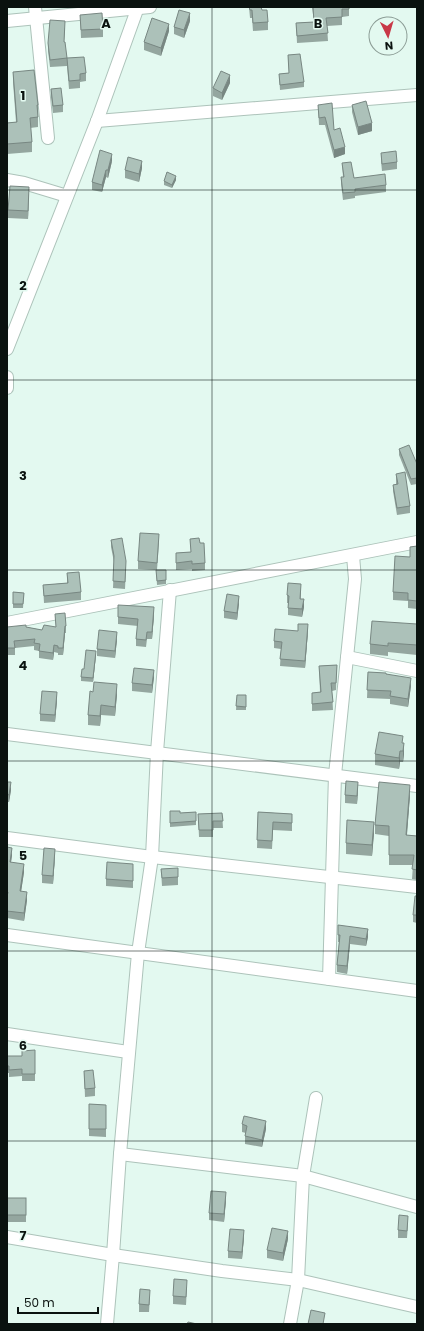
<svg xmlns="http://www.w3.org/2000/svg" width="424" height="1331" viewBox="0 0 424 1331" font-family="Poppins,sans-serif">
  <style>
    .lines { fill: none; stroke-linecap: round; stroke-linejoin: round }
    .street-casing { stroke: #adc3ba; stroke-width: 14 }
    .street { stroke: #fff; stroke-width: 12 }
    .wall { fill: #94a69f }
    .shaded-wall { fill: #788782 }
    .building { fill: #acc1b9; stroke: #788782 }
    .grid { fill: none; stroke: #0a120f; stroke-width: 1; stroke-opacity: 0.55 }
    .grid-label { font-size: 13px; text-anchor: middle; font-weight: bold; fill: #0a120f; stroke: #e3f9f0; stroke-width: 3; stroke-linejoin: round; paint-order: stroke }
  </style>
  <rect width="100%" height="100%" fill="#e3f9f0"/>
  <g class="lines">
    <!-- street casing -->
    <g class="street-casing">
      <g id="street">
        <path d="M35,7L48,138"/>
        <path d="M7,21L150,7"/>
        <path d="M97,121L417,95"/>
        <path d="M7,180L24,183L67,196"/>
        <path d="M7,349L97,121L138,7"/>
        <path d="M7,377V388"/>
        <path d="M7,623L417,542"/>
        <path d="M347,657L417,671"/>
        <path d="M7,734L417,786"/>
        <path d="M7,838L152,857L417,887"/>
        <path d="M7,935L417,991"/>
        <path d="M329,979L335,775L355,579L353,556"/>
        <path d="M7,1034L128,1052"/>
        <path d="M120,1154L303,1176L417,1207"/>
        <path d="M7,1237L113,1255L222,1271L298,1280L417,1307"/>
        <path d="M107,1324L113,1255L120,1154L138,953L152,857L157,752L170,590"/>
        <path d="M290,1324L298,1280L303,1176L316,1098"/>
      </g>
    </g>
    <!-- street -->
    <use href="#street" class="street"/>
  </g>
  <!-- wall -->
  <g class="wall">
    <path d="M249,7H261L262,10L268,22V30L253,31L252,18H250Z"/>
    <path d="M312,7H349V16L342,17V25L327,26L328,41L297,43L296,23L314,22Z"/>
    <path d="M80,15L103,29V37L81,38Z"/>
    <path d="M190,21L184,38L174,34V27Z"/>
    <path d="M65,28L64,42L67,58L86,73V81L80,82V88L69,89L67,66L50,67L48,51V43Z"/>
    <path d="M169,31L161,56L144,50V42Z"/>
    <path d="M288,55L304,82V87L280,90L279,74L289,73Z"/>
    <path d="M13,72L38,105V127L30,128L32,142V152L7,154V123L16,122L13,82Z"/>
    <path d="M230,83L222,100L213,96V88Z"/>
    <path d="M51,89L63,105V112L53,113L51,97Z"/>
    <path d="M318,105L334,130L345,154L334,158L325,125H319Z"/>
    <path d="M352,105L372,131L358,135L352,112Z"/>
    <path d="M381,153L397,162V169L382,171L381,161Z"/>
    <path d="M112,161L108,178L106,177L102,192L92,190V182Z"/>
    <path d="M342,163L354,178L386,185V192L355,196V198L343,200L341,184V177H343Z"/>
    <path d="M142,168L139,182L125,178V170Z"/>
    <path d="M176,180L172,188L164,185V181Z"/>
    <path d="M29,194L28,219L8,218V210Z"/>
    <path d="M399,449L417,464V484L411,485L399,455Z"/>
    <path d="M396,474L410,506V513L397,515L393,491V485L396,484Z"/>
    <path d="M190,539L200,543L205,563V570L192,571V569L176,570V553L191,552Z"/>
    <path d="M111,540L126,568L125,589L113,588L114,562L111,547Z"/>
    <path d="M159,542L157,570L138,569V561Z"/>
    <path d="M417,546V609L408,608V601L393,600V592L410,557V547Z"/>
    <path d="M156,570H166V584L157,585Z"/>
    <path d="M67,573L81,592V600L44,603L43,585L67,583Z"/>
    <path d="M13,592L24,593L23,608H13Z"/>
    <path d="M301,592L300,599L304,607L302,617L288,615V603H287V595Z"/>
    <path d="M239,603L237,620L224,618V611Z"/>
    <path d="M55,614L66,626V633H65L63,655H58V653L54,652L53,660L39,658V651L34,650V646L15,648V655H7V627H26L42,630L56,627Z"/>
    <path d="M154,615L152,639H147L146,647L136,646V639L138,626L118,624V617Z"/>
    <path d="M417,624V655L388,652V656L370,654V644Z"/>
    <path d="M298,631H308L305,668L280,666L281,649L274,648V641Z"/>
    <path d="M117,639L115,658L97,656V649Z"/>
    <path d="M96,655L93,682L81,681V677L84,669Z"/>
    <path d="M337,665L336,690L332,691L333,710L312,711V693L320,692L319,666Z"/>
    <path d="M368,672L386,674L411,686L408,707L390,704V699L367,698Z"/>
    <path d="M154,677L152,693L132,691V683Z"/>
    <path d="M93,692L117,694L115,716L101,715L100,726L88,725V715Z"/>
    <path d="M237,695H246V710H236Z"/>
    <path d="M57,700L55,722L40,721V714Z"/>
    <path d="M403,743L404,754L403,762H400L399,769L375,765V754Z"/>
    <path d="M7,782L11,790L9,802H7Z"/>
    <path d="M358,790L357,804L345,803V795Z"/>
    <path d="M410,795L407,835L417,836V880L412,879L413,865H389V836L375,834V825Z"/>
    <path d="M170,811L180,813L196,812V825L170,827Z"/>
    <path d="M258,812L292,814V831L273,830L272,849L257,848Z"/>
    <path d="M222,813L223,828H213V837H199L198,814Z"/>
    <path d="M374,833L372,856L346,854V843Z"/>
    <path d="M7,847L12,855L11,862L24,872L21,891L27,900L24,921L7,918Z"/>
    <path d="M55,856L53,884L42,883V875Z"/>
    <path d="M133,864V888L106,886V879Z"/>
    <path d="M161,869L178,877V885L162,886Z"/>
    <path d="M417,896V923L413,922V915Z"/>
    <path d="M338,925L368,937L366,946L350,944L347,974L337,972V965L339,942H338Z"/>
    <path d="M7,1056L35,1074V1081H22V1076L9,1077V1073H7Z"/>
    <path d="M84,1071L95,1088V1096L85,1097Z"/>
    <path d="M89,1104L106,1105V1137L89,1136Z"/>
    <path d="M242,1124L266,1129L262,1147L245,1144V1136L246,1133L242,1132Z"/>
    <rect x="7" y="1198" width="19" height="24"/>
    <path d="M226,1200L224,1222L209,1220V1213Z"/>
    <path d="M408,1224L407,1238H398V1230Z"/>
    <path d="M244,1237L242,1259L228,1258V1251Z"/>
    <path d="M288,1239L283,1261L267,1258V1250Z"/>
    <path d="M187,1287L186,1305L173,1304V1296Z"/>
    <path d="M150,1297L149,1312H139V1304Z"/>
  </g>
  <!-- shaded-wall -->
  <g class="shaded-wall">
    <path d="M190,13V21L184,38V30Z"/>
    <path d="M169,24V31L161,56V48Z"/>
    <path d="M230,75V83L222,100V93Z"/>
    <path d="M372,123V131L358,135V127Z"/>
    <path d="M345,147V154L334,158V150Z"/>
    <path d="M112,154V161L108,178V170Z"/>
    <path d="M142,161V168L139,182V174Z"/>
    <path d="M106,170V177L102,192V185Z"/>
    <path d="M176,176V180L172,188V185Z"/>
    <path d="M29,187V194L28,219V211Z"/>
    <path d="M301,584V592L300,606V599Z"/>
    <path d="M239,596V603L237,620V613Z"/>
    <path d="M304,599V607L302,617V609Z"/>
    <path d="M154,607V615L152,639V632Z"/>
    <path d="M308,624V631L305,668V661Z"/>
    <path d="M65,626V633L63,655V648Z"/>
    <path d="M117,632V639L115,658V651Z"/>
    <path d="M54,645V652L53,660V653Z"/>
    <path d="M96,651V655L93,682V678Z"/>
    <path d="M154,670V677L152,693V685Z"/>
    <path d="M411,678V686L408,707V699Z"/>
    <path d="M117,684V694L115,716V707Z"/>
    <path d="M57,692V700L55,722V715Z"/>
    <path d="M101,705V715L100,726V716Z"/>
    <path d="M404,743V754L403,762V751Z"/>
    <path d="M400,751V762L399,769V758Z"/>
    <path d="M11,782V790L9,802V795Z"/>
    <path d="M358,782V790L357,804V796Z"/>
    <path d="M410,785V795L406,845V835Z"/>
    <path d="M374,822V833L372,856V845Z"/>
    <path d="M12,848V855L10,869V862Z"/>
    <path d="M55,849V856L53,884V876Z"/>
    <path d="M24,864V872L20,899V891Z"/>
    <path d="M27,892V900L24,921V913Z"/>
    <path d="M368,929V937L366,946V939Z"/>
    <path d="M350,936V944L347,974V966Z"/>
    <path d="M266,1121V1129L262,1147V1140Z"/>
    <path d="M226,1192V1200L224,1222V1214Z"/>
    <path d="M244,1230V1237L242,1259V1252Z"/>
    <path d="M288,1231V1239L283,1261V1253Z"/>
  </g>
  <!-- building -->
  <g class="building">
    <path d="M249,7H261L262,10H267L268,22L253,23L252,10H250Z"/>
    <path d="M313,7H349V9H342V17L326,18L328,33L297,36L296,23L314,22Z"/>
    <path d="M179,10L190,13L184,30L174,27Z"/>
    <path d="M102,13L103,29L81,30L80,15Z"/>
    <path d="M152,18L169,24L161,48L144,42Z"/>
    <path d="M50,20L65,21L64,42H65L67,58L50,60L48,43Z"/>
    <path d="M300,54L304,82L280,85L279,74L289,73L288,55Z"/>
    <path d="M84,57L86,73L80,74V80L69,81L67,58Z"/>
    <path d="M34,70L38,105H37L38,117L30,118L32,142L7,144V123L17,122L13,72Z"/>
    <path d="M221,71L230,75L222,93L213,88Z"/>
    <path d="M61,88L63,105L53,106L51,89Z"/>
    <path d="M366,101L372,123L358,127L352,105Z"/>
    <path d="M332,103L334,130L340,128L345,147L334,150L325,117L319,118L318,105Z"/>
    <path d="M100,150L112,154L108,170H106L102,185L92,182Z"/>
    <path d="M396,151L397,162L382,164L381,153Z"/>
    <path d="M128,157L142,161L139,174L125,170Z"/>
    <path d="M351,162L354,178L385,174L386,185L355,189V192L343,193L341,177H344L342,163Z"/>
    <path d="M167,172L176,176L172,185L164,181Z"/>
    <path d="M10,186L29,187L28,211L8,210Z"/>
    <path d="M409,445L417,464V478L411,479L399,449Z"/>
    <path d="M405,472L410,506L397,508L393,485L398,484L396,474Z"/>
    <path d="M140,533L159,534L157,563L138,561Z"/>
    <path d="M122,538L126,561L125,582L113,581L114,556L111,540Z"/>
    <path d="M199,538L200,543H204L205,563L192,564V561L176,563V553L191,552L190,539Z"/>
    <path d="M417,546V601L408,600V593L393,592L395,556L410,557V547Z"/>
    <path d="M156,570H166V580L157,581Z"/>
    <path d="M79,572L81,592L44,596L43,585L68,583L67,573Z"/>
    <path d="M288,583L301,584L300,599H304L302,609L288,608L289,596L287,595Z"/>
    <path d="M13,592L24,593L23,604H13Z"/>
    <path d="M227,594L239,596L237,613L224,611Z"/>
    <path d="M118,605L154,607L152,632H147L146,640L136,639L138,619L118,617Z"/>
    <path d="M65,613L66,626H65L63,648H58V646L54,645L53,653L39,651L40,644L34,643L35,639L14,641L15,648H7V627L26,625V627L42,630L44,625L56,627L55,614Z"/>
    <path d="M372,621L417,624V645L388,643V646L370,644Z"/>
    <path d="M298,624H308L305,661L280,659L282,642L274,641L275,629L298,631Z"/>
    <path d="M99,630L117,632L115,651L97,649Z"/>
    <path d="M86,650L96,651L93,678L81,677L82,669H84Z"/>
    <path d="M337,665L336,683H331L333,702L312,704V693L321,692L319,666Z"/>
    <path d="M134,668L154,670L152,685L132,683Z"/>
    <path d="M368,672L386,673V674L411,678L408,699L390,696L391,691L367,690Z"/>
    <path d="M94,682L117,684L115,707L101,705L100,716L88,715L90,691L93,692Z"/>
    <path d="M42,691L57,692L55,715L40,714Z"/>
    <path d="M237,695H246V707L236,706Z"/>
    <path d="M379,732L403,736L402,743H404L403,751H400L399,758L375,754Z"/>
    <path d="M346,781L358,782L357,796L345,795Z"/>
    <path d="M7,782H11L9,795L7,794Z"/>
    <path d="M379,782L410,785L406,835L417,836V870L412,869L414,855H389V826L375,825Z"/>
    <path d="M170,811H180V813L196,812V821L170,823Z"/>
    <path d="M258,812L292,814V823L273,822L272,841L257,840Z"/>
    <path d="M222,813L223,821H213V830H199L198,814Z"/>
    <path d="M347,820L374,822L372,845L346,843Z"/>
    <path d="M7,847L12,848L10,862L24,864L20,891L27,892L24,913L7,911V897L8,892H7Z"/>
    <path d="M44,848L55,849L53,876L42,875Z"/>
    <path d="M107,862L133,864V881L106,879Z"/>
    <path d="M178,868V877L162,878L161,869Z"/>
    <path d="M415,896H417V915H413Z"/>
    <path d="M338,925L368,929L366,939L350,936L347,966L337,965L340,935H338Z"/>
    <path d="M35,1050V1074H22V1069L9,1070V1066H7V1056H22V1051Z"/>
    <path d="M93,1070L95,1088L85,1089L84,1071Z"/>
    <path d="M89,1104L106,1105V1129H89Z"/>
    <path d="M244,1116L266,1121L262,1140L245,1136L247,1126L242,1124Z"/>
    <path d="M211,1191L226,1192L224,1214L209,1213Z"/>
    <rect x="7" y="1198" width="19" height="17"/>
    <path d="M399,1215L408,1216L407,1231L398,1230Z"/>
    <path d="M272,1228L288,1231L283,1253L267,1250Z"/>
    <path d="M230,1229L244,1230L242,1252L228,1251Z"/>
    <path d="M174,1279L187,1280L186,1297L173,1296Z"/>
    <path d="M140,1289L150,1290L149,1305L139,1304Z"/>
    <path d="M311,1310L325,1313L323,1324H308Z"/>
    <path d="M188,1322L197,1324H187Z"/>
  </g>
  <!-- grid -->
  <path class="grid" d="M212,7V1324M7,190H417M7,380H417M7,570H417M7,761H417M7,951H417M7,1141H417"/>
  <g class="grid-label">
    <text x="106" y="28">A</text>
    <text x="318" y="28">B</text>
    <text x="23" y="100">1</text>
    <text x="23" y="290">2</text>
    <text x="23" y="480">3</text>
    <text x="23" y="670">4</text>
    <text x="23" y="860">5</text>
    <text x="23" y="1050">6</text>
    <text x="23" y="1240">7</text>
  </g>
  <!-- border -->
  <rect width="424" height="1331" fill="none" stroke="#0a120f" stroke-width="16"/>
  <!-- north arrow -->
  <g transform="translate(388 36) rotate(175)"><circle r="19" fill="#e3f9f0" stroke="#8c9d96"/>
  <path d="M0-3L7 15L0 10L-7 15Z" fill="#c83847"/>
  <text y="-6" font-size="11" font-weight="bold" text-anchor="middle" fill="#0a120f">N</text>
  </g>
  <!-- scale -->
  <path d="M18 1307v6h80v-6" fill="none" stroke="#0a120f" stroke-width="2"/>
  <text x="24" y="1307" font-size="12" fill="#0a120f" stroke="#e3f9f0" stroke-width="3" paint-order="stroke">50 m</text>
</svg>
